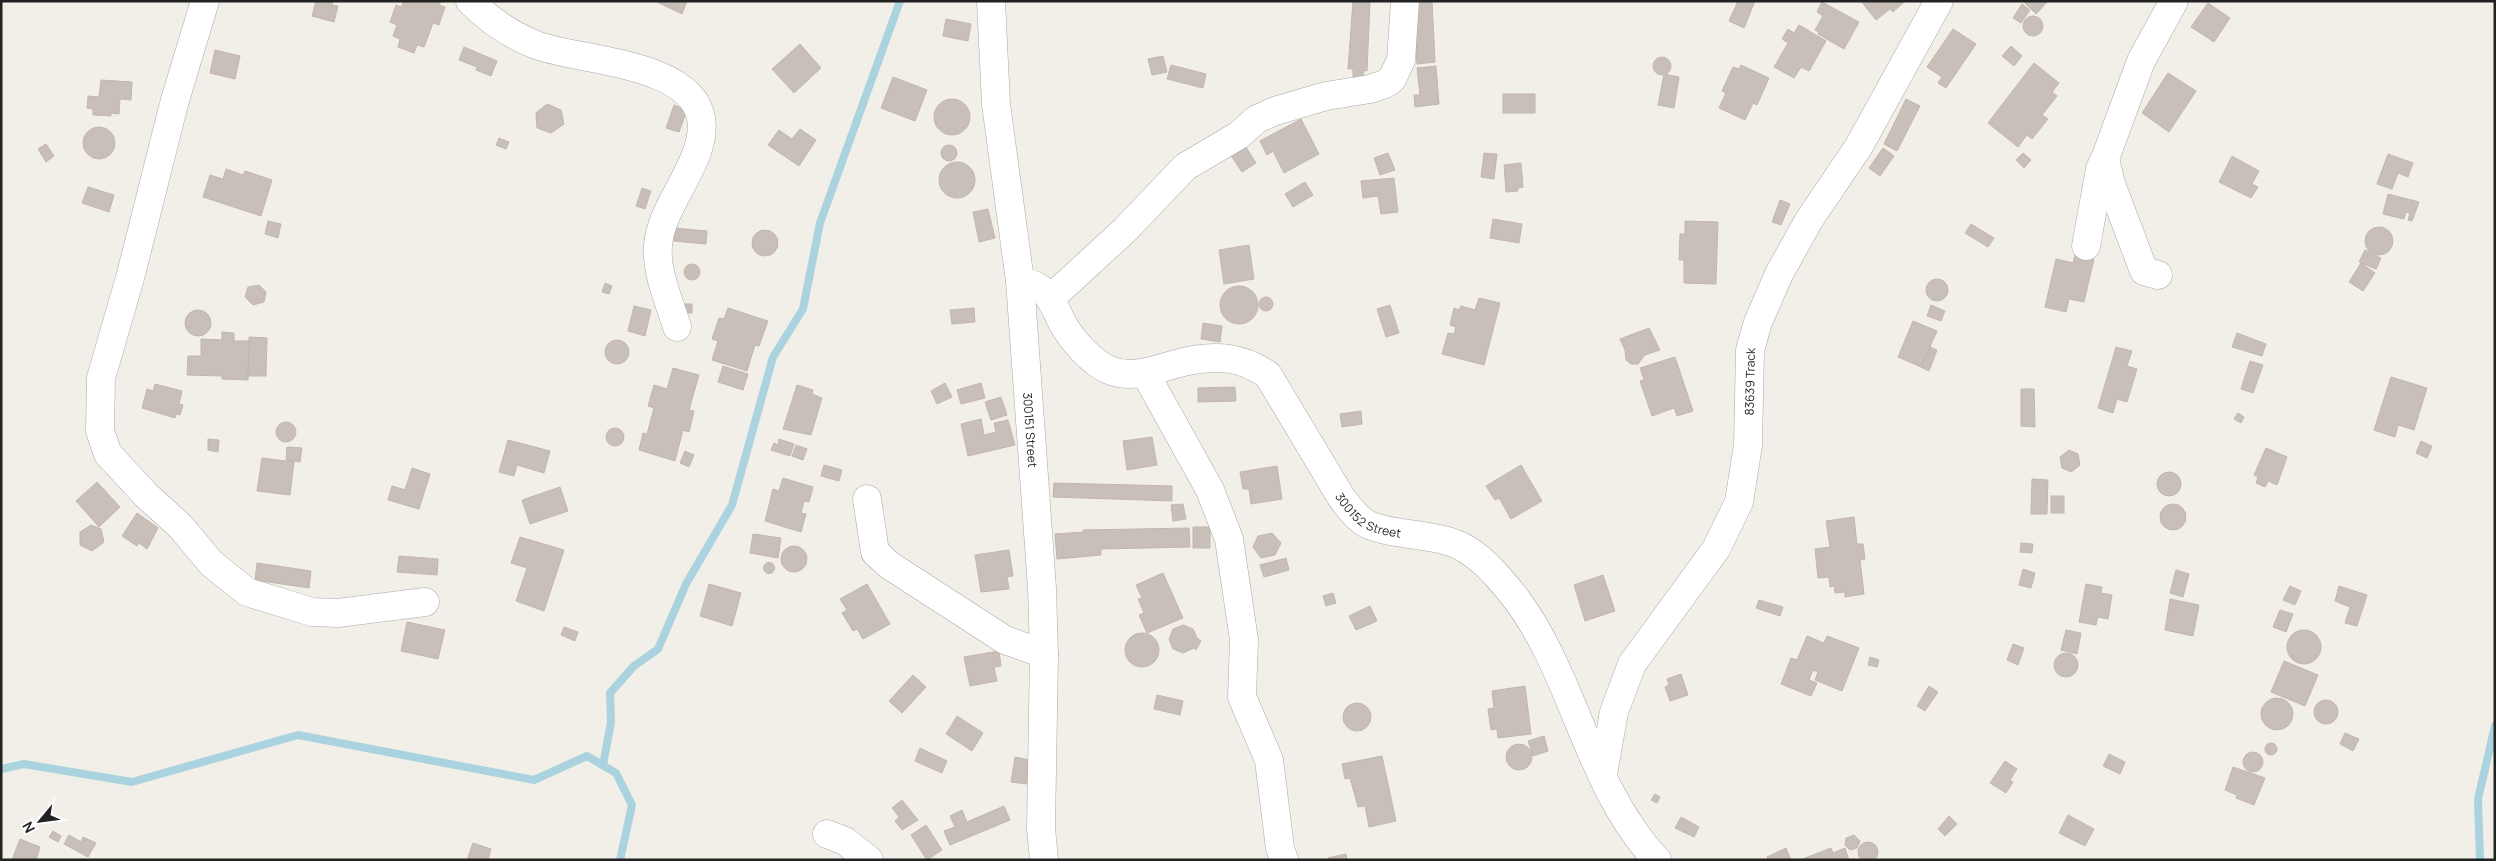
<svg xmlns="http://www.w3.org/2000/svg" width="2496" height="861" viewBox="0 0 2496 861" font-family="Manrope,sans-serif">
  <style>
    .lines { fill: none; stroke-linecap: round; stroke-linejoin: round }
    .stream { stroke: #aad3df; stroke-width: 8 }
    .building { fill: #c7bfb8; stroke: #c4b6ab }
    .minor-casing { stroke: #a9a9a9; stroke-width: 29 }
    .minor { stroke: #fff; stroke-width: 28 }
    .labels { text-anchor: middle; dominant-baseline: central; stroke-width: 4; stroke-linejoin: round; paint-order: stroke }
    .street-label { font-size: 12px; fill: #222; stroke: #fff }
  </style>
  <rect width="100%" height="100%" fill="#f2efe9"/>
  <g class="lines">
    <!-- stream -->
    <g class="stream">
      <path d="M603,765L611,722L610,693L634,666L658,649L686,584L732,505L773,357L803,309L820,223L900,1"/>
      <path d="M1,769L24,764L132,782L298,735L534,780L587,756L616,773L632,805L620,860"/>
      <path d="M2480,860L2478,799L2495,726"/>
    </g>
  </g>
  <!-- building -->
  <g class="building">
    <path d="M316,1H333L332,5L338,6L334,22L312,16Z"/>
    <path d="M404,1H441L439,5L445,7L439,25L433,23L424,47L417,45L414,53L398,47L400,39L393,36L397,25L390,22L396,5L401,7Z"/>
    <path d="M655,1H687L682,14Z"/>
    <path d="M1353,1H1370L1367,71L1364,70L1363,78L1353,77V69H1348Z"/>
    <path d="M1413,1H1432L1435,62L1417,64Z"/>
    <path d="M1738,1H1755L1744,28L1729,21Z"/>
    <path d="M1861,1H1905L1893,12L1890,9L1876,20Z"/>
    <path d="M2023,1H2048L2036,14Z"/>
    <path d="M1822,2L1859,22L1844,49L1818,34L1819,32L1815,30L1823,16L1817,12Z"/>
    <path d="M2208,3L2230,18L2214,42L2191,27Z"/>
    <path d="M2022,4L2030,10L2021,23L2013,18Z"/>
    <circle cx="2033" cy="26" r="10"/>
    <path d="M946,19L971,24L968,41L943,36Z"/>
    <path d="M1799,25L1826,41L1809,71L1801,67L1794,78L1774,67L1788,43L1782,39L1788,29L1794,33Z"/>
    <path d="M1953,29L1976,44L1946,88L1938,83L1942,77L1927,67Z"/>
    <path d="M800,44L821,68L794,93L772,69Z"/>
    <path d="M2011,46L2022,56L2014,66L2002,56Z"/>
    <path d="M464,47L497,61L491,76L476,70L477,67L459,60Z"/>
    <path d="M215,50L240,56L235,79L210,73Z"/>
    <path d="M1163,56L1167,72L1152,75L1148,59Z"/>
    <circle cx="1662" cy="66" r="9"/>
    <path d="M2034,63L2059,83L2052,92L2057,96L2042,115L2048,119L2032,139L2027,135L2018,147L1988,123Z"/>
    <path d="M1171,65L1206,74L1203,88L1167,79Z"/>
    <path d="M1741,65L1769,78L1757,105L1753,103L1745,120L1719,108L1726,93L1722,91L1733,67L1739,69Z"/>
    <path d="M1436,66L1439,104L1415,107L1414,95H1420L1417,68Z"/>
    <path d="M2168,73L2196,91L2169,132L2142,113Z"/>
    <path d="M1664,74L1679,77L1674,108L1658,105Z"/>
    <path d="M893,77L927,90L915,121L881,108Z"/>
    <path d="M101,80L132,82L131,100L120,99L119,114L111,113V116L93,115V109L87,108L88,96L99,97Z"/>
    <rect x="1503" y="94" width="32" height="19"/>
    <circle cx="952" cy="117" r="18"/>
    <path d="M1906,99L1920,106L1897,151L1884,144Z"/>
    <path d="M547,104L561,110L564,124L551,133L537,128L536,113Z"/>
    <path d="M674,105L687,110L679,132L666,128Z"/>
    <path d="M1301,119L1319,154L1284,173L1273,151L1267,155L1260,141Z"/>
    <circle cx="99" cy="143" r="16"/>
    <path d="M800,129L816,140L799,166L768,145L779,130L792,139Z"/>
    <path d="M499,138L509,142L506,149L496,145Z"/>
    <path d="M46,144L54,156L46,162L38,149Z"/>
    <path d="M1244,144L1256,163L1242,172L1230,154Z"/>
    <circle cx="949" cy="153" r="8"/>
    <path d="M1883,148L1894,156L1880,176L1869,168Z"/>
    <path d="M1388,153L1395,170L1380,175L1374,158Z"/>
    <path d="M1484,153L1497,154L1494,179L1481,177Z"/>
    <path d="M2023,153L2031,160L2024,168L2016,160Z"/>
    <path d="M2388,154L2413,163L2408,177L2398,173L2392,189L2377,184Z"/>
    <path d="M2232,156L2259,171L2252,184L2258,187L2251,198L2219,182Z"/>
    <circle cx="957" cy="180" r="18"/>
    <path d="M1521,163L1523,187L1518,188V191L1506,192L1504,165Z"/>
    <path d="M226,169L243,175L245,171L272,180L261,216L203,197L210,175L223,179Z"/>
    <path d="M1394,178L1398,212L1381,214L1378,196L1363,198L1361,181Z"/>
    <path d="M1305,182L1313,195L1293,207L1285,194Z"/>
    <path d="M88,187L114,195L109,212L82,203Z"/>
    <path d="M642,188L651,191L645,209L636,206Z"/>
    <path d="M2388,194L2419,202L2412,221L2408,220L2410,213L2406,212L2404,219L2383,214Z"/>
    <path d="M1780,200L1790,204L1781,225L1772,222Z"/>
    <path d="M988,209L995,238L979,242L973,212Z"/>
    <path d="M1493,219L1522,224L1519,243L1490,238Z"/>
    <path d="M268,221L281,224L278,238L265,234Z"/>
    <path d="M1685,221L1718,222L1716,284L1684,283V260H1679L1680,234H1685Z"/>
    <path d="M1971,224L1994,238L1988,247L1965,233Z"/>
    <circle cx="2379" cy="241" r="14"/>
    <path d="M675,228L707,231L706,244L674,241Z"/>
    <circle cx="765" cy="243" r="13"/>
    <path d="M1249,245L1254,279L1224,284L1219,250Z"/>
    <path d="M2365,250L2381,258L2376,269L2359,262Z"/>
    <path d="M2075,255L2094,259L2084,302L2069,299L2066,312L2045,307L2056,259L2073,263Z"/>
    <path d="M2361,263L2375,273L2363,291L2349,282Z"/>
    <circle cx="692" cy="272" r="8"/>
    <circle cx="1937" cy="290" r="11"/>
    <path d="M605,283L612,286L609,294L602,292Z"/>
    <path d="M259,285L266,292L264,302L253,305L245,297L248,287Z"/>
    <circle cx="1239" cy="305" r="19"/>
    <circle cx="1266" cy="304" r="7"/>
    <path d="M1479,298L1500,303L1484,365L1442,354L1448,333L1454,334L1456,327L1450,325L1454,308L1459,310L1461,306L1475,310Z"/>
    <rect x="680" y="304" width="12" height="9"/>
    <path d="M1390,305L1399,333L1386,337L1377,309Z"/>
    <path d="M1931,305L1945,311L1941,321L1927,316Z"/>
    <path d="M634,306L651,310L645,336L628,331Z"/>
    <path d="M728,308L768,321L759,346L755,345L747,371L712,360L718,341L712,339L719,318L724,319Z"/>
    <path d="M974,308L975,322L952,324L950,310Z"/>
    <circle cx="198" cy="323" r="13"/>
    <path d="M1913,321L1937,331L1921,367L1898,357Z"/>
    <path d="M1203,323L1222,326L1220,342L1201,339Z"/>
    <path d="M1649,328L1660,350L1645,355L1638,364H1631L1626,360L1625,350L1620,339Z"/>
    <path d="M222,332L234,333V341H249L248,380L222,379V376L187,375L188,356H201V339L222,340Z"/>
    <path d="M2237,333L2266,344L2262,356L2232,347Z"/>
    <path d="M249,337L267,338L266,376H248Z"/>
    <circle cx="617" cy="352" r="12"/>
    <path d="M1930,347L1937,350L1929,371L1921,367Z"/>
    <path d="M2116,347L2132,351L2127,366L2137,369L2127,402L2117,399L2113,413L2098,408Z"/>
    <path d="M1675,357L1693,411L1677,416L1674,408L1652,416L1640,381L1644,380L1640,368Z"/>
    <path d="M2250,361L2263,365L2253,393L2241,389Z"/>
    <path d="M723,366L748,374L743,390L718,382Z"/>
    <path d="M673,368L699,375L689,410L694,411L689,432L683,430L675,461L639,450L643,433L647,434L654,408L648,406L654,385L667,389Z"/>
    <path d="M2391,377L2427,388L2414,430L2398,425L2395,437L2374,430Z"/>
    <path d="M945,383L952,397L937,404L931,391Z"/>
    <path d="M981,383L985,398L961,404L957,390Z"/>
    <path d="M155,384L182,391L179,404L183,405L180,415L176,414L175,418L142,408L147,389L153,391Z"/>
    <path d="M797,385L813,390L812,394L822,398L811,435L783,429Z"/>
    <path d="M1235,387L1236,401L1198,402V388Z"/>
    <path d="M2021,389H2034L2035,427L2021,426Z"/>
    <path d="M1001,397L1007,415L991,420L985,402Z"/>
    <path d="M1361,411L1362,424L1342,427L1340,414Z"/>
    <path d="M2238,413L2244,417L2241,423L2234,419Z"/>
    <path d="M981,419L984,435L996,432L994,423L1008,420L1015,445L968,456L961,424Z"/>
    <circle cx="286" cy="432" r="10"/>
    <circle cx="615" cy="437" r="9"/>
    <path d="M1152,437L1157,465L1127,470L1123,441Z"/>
    <path d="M208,439L219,440L218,452L208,450Z"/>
    <path d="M779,439L794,444L790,456L771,450L774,443L778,445Z"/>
    <path d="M508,440L550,451L544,473L517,465L514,476L499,472Z"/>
    <path d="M2421,441L2432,446L2427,458L2416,453Z"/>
    <path d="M796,445L807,449L803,460L792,456Z"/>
    <path d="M287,447L302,448L300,462L286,460Z"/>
    <path d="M2266,448L2287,457L2277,485L2268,481L2265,487L2256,483L2258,477L2254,475Z"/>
    <path d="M2069,450L2078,454L2080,465L2071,472L2062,468L2060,457Z"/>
    <path d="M685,451L694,455L689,467L680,463Z"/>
    <path d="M262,458L294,462L290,495L257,491Z"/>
    <path d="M824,465L842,470L839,481L821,476Z"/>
    <path d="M1521,465L1542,501L1511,519L1499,498L1495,500L1486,486Z"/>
    <path d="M1277,466L1282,499L1251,504L1249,489H1243L1240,472Z"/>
    <path d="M412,468L430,474L419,509L388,500L392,486L405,490Z"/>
    <circle cx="2169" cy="484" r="12"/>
    <path d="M783,478L813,487L809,502L804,501L801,513L806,514L801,532L765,521L773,489L779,491Z"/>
    <path d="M2032,479L2048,480L2047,514H2031Z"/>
    <path d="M97,482L120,507L99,527L76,501Z"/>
    <path d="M1054,483L1172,486V501L1053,497Z"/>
    <path d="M560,487L568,511L530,524L522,500Z"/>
    <rect x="2051" y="496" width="13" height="17"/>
    <circle cx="2173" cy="517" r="13"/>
    <path d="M1183,504L1186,519L1173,521L1171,505Z"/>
    <path d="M137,513L158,528L147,549L139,543L137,546L122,536Z"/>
    <path d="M1854,517L1857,544H1863L1865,559L1860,560L1864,594L1845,597V592L1835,593L1834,586L1830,587L1829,577L1818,578L1815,549L1830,547L1826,521Z"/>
    <path d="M91,525L101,529L104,542L92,551L80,545V532Z"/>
    <rect x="1193" y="527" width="17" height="21"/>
    <path d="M1189,528L1190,547L1101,549V555L1057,559L1055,534L1084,532L1083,530Z"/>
    <path d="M1272,533L1281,543L1275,555L1261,558L1253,547L1258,536Z"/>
    <path d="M753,534L781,538L778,558L750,553Z"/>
    <path d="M520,537L564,550L544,611L516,601L527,568L511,563Z"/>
    <path d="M2021,543L2033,544L2032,553L2020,552Z"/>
    <circle cx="794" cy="559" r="13"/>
    <path d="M1009,550L1013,576L1007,577L1009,589L981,592L975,555Z"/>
    <path d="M399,556L438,559L437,575L397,572Z"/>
    <path d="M1286,558L1289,570L1264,577L1260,565Z"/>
    <circle cx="769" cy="568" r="5.5"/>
    <path d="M257,563L311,571L309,588L255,580Z"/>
    <path d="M2023,569L2035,573L2031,588L2019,585Z"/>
    <path d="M2176,570L2189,574L2183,597L2170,593Z"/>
    <path d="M1163,573L1183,618L1147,633L1139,615L1144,613L1138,599L1142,598L1136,585Z"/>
    <path d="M1603,575L1615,611L1585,621L1574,585Z"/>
    <path d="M709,584L741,593L732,626L700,616Z"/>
    <path d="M867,584L890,624L863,639L857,629L853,631L842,613L847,610L840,599Z"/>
    <path d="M2086,584L2102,587L2101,593L2112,595L2108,619L2098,617L2096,625L2079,622Z"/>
    <path d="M2290,586L2301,591L2295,605L2283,600Z"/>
    <path d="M2339,586L2367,595L2357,626L2345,623L2350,607L2335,601Z"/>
    <path d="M1333,593L1336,603L1326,606L1323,596Z"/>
    <path d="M2170,599L2199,605L2193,636L2165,630Z"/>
    <path d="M1759,600L1783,607L1780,616L1756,608Z"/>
    <path d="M1370,606L1377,621L1356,630L1349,616Z"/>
    <path d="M2280,610L2293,614L2286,632L2273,627Z"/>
    <path d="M407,622L445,630L438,659L401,651Z"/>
    <path d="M1183,625L1193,629L1197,638L1201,641L1196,650L1194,648L1183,653L1173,649L1169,639L1173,629Z"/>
    <path d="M564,627L578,632L575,641L561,635Z"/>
    <path d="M2066,630L2081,633L2077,654L2061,650Z"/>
    <circle cx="2304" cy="647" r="17"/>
    <circle cx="1142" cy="650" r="17"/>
    <path d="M1807,636L1824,643L1827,636L1859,648L1842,691L1815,680L1818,672L1813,670L1809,680L1817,683L1811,696L1781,684L1791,658L1797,660Z"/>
    <path d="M2013,644L2024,648L2018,665L2007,660Z"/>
    <path d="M999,651L1001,666L994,667L997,681L970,686L964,657Z"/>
    <circle cx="2066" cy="665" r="12"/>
    <path d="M1870,657L1879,660L1877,667L1868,665Z"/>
    <path d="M2284,661L2318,675L2305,706L2271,692Z"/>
    <path d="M1681,674L1688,695L1670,701L1665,687L1669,685L1667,679Z"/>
    <path d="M913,675L926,687L902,713L889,701Z"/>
    <path d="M1525,686L1531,734L1498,738L1497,729L1491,730L1488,709L1494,708L1492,691Z"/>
    <path d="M1929,686L1938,692L1925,711L1917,706Z"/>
    <path d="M1157,695L1183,701L1180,715L1154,709Z"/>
    <circle cx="2277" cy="714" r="16"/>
    <circle cx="2326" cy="712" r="12"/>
    <circle cx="1357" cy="717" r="14"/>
    <path d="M957,716L983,733L972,751L946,734Z"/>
    <path d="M2345,733L2359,739L2353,751L2340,744Z"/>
    <path d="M1544,736L1548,751L1533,756L1528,741Z"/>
    <circle cx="2271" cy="749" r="6"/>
    <circle cx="1519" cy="757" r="13"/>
    <path d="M920,748L947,761L942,773L915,761Z"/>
    <circle cx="2253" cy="762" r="10"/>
    <path d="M2109,754L2125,762L2120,774L2103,766Z"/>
    <path d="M1382,756L1396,821L1369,827L1365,806L1358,807L1350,778L1345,779L1342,764Z"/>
    <path d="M1015,757L1030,760L1026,784L1011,782Z"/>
    <path d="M2005,761L2017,769L2010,780L2013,782L2006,793L1990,783Z"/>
    <path d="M2233,767L2265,778L2254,805L2236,798L2237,795L2225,790Z"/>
    <path d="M1655,794L1660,797L1657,803L1651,800Z"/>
    <path d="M902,800L918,820L902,830L895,821L899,817L892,808Z"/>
    <path d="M1004,806L1010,820L950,845L944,831L955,827L950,816L962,810L967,822Z"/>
    <path d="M2068,815L2094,829L2085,846L2059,833Z"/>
    <path d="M1949,816L1957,824L1945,836L1938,829Z"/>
    <path d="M1681,817L1699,827L1694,837L1675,828Z"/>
    <path d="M926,825L942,850L927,860L911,835Z"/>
    <path d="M53,831L61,836L58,842L49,837Z"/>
    <path d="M69,835L81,842L83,837L96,843L88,857L64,844Z"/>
    <path d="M1854,835L1860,841L1857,848L1850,850L1845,845L1846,838Z"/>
    <path d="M20,839L40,847L36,860H12Z"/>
    <circle cx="1868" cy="852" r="10"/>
    <path d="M473,843L491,849L488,860H467Z"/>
    <path d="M1786,848L1791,860H1768L1767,857Z"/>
    <path d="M1831,848L1833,853L1845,848L1849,860H1800Z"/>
    <path d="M1346,854L1347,860H1328V858Z"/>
  </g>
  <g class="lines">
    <!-- minor casing -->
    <g class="minor-casing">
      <g id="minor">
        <path d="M205,1L175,100L130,278L101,378L100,431L108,454L146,495L181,527L211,563L247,592L312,612L338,613L425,602"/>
        <path d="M470,1C489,20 511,35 536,45C579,61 691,62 701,118C708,157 666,199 659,238C653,267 669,300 677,327"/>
        <path id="s1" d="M991,1L996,104L1020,281L1042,588L1044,654L1041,828L1044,860"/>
        <path d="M2086,246L2100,169L2104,160"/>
        <path d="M2158,275L2144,271L2111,184L2105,159L2141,61L2174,1"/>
        <path id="s2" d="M1020,281C1049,286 1051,301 1063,324C1072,340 1091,362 1109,370C1136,381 1162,366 1188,361C1219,355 1242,357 1268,375L1341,497C1348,506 1356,518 1367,524C1394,537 1438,532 1466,549C1486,561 1503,582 1517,600C1575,678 1589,789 1657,860"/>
        <path d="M1051,298L1125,230L1185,167L1239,135L1257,119L1275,111L1326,96L1370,89L1385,84L1392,79L1401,60L1405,1"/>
        <path d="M1145,373L1210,490L1229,539L1244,640L1242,697L1269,760L1280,848L1284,860"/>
        <path d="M867,499L875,552L889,565L1005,640L1044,654"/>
        <path id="s3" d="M1603,774L1614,712L1632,664L1716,549L1739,502L1748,445L1750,350L1758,322L1779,274L1809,220L1859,146L1939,1"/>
        <path d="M827,834L845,841L869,860"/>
      </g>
    </g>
    <!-- minor -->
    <use href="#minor" class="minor"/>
  </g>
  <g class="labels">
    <!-- street labels -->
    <g class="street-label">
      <text stroke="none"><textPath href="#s3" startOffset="430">83639 Track</textPath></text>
      <text stroke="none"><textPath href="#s1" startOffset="431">300151 Street</textPath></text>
      <text stroke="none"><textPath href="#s2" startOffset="472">300152 Street</textPath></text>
    </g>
  </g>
  <!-- border -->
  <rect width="2496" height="861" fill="none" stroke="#222222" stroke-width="5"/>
  <!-- north arrow -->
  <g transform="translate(40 821) rotate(241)" stroke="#ffffff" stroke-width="4" paint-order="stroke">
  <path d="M0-4L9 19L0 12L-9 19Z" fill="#222222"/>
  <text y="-8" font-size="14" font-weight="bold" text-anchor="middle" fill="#222222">N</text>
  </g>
</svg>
